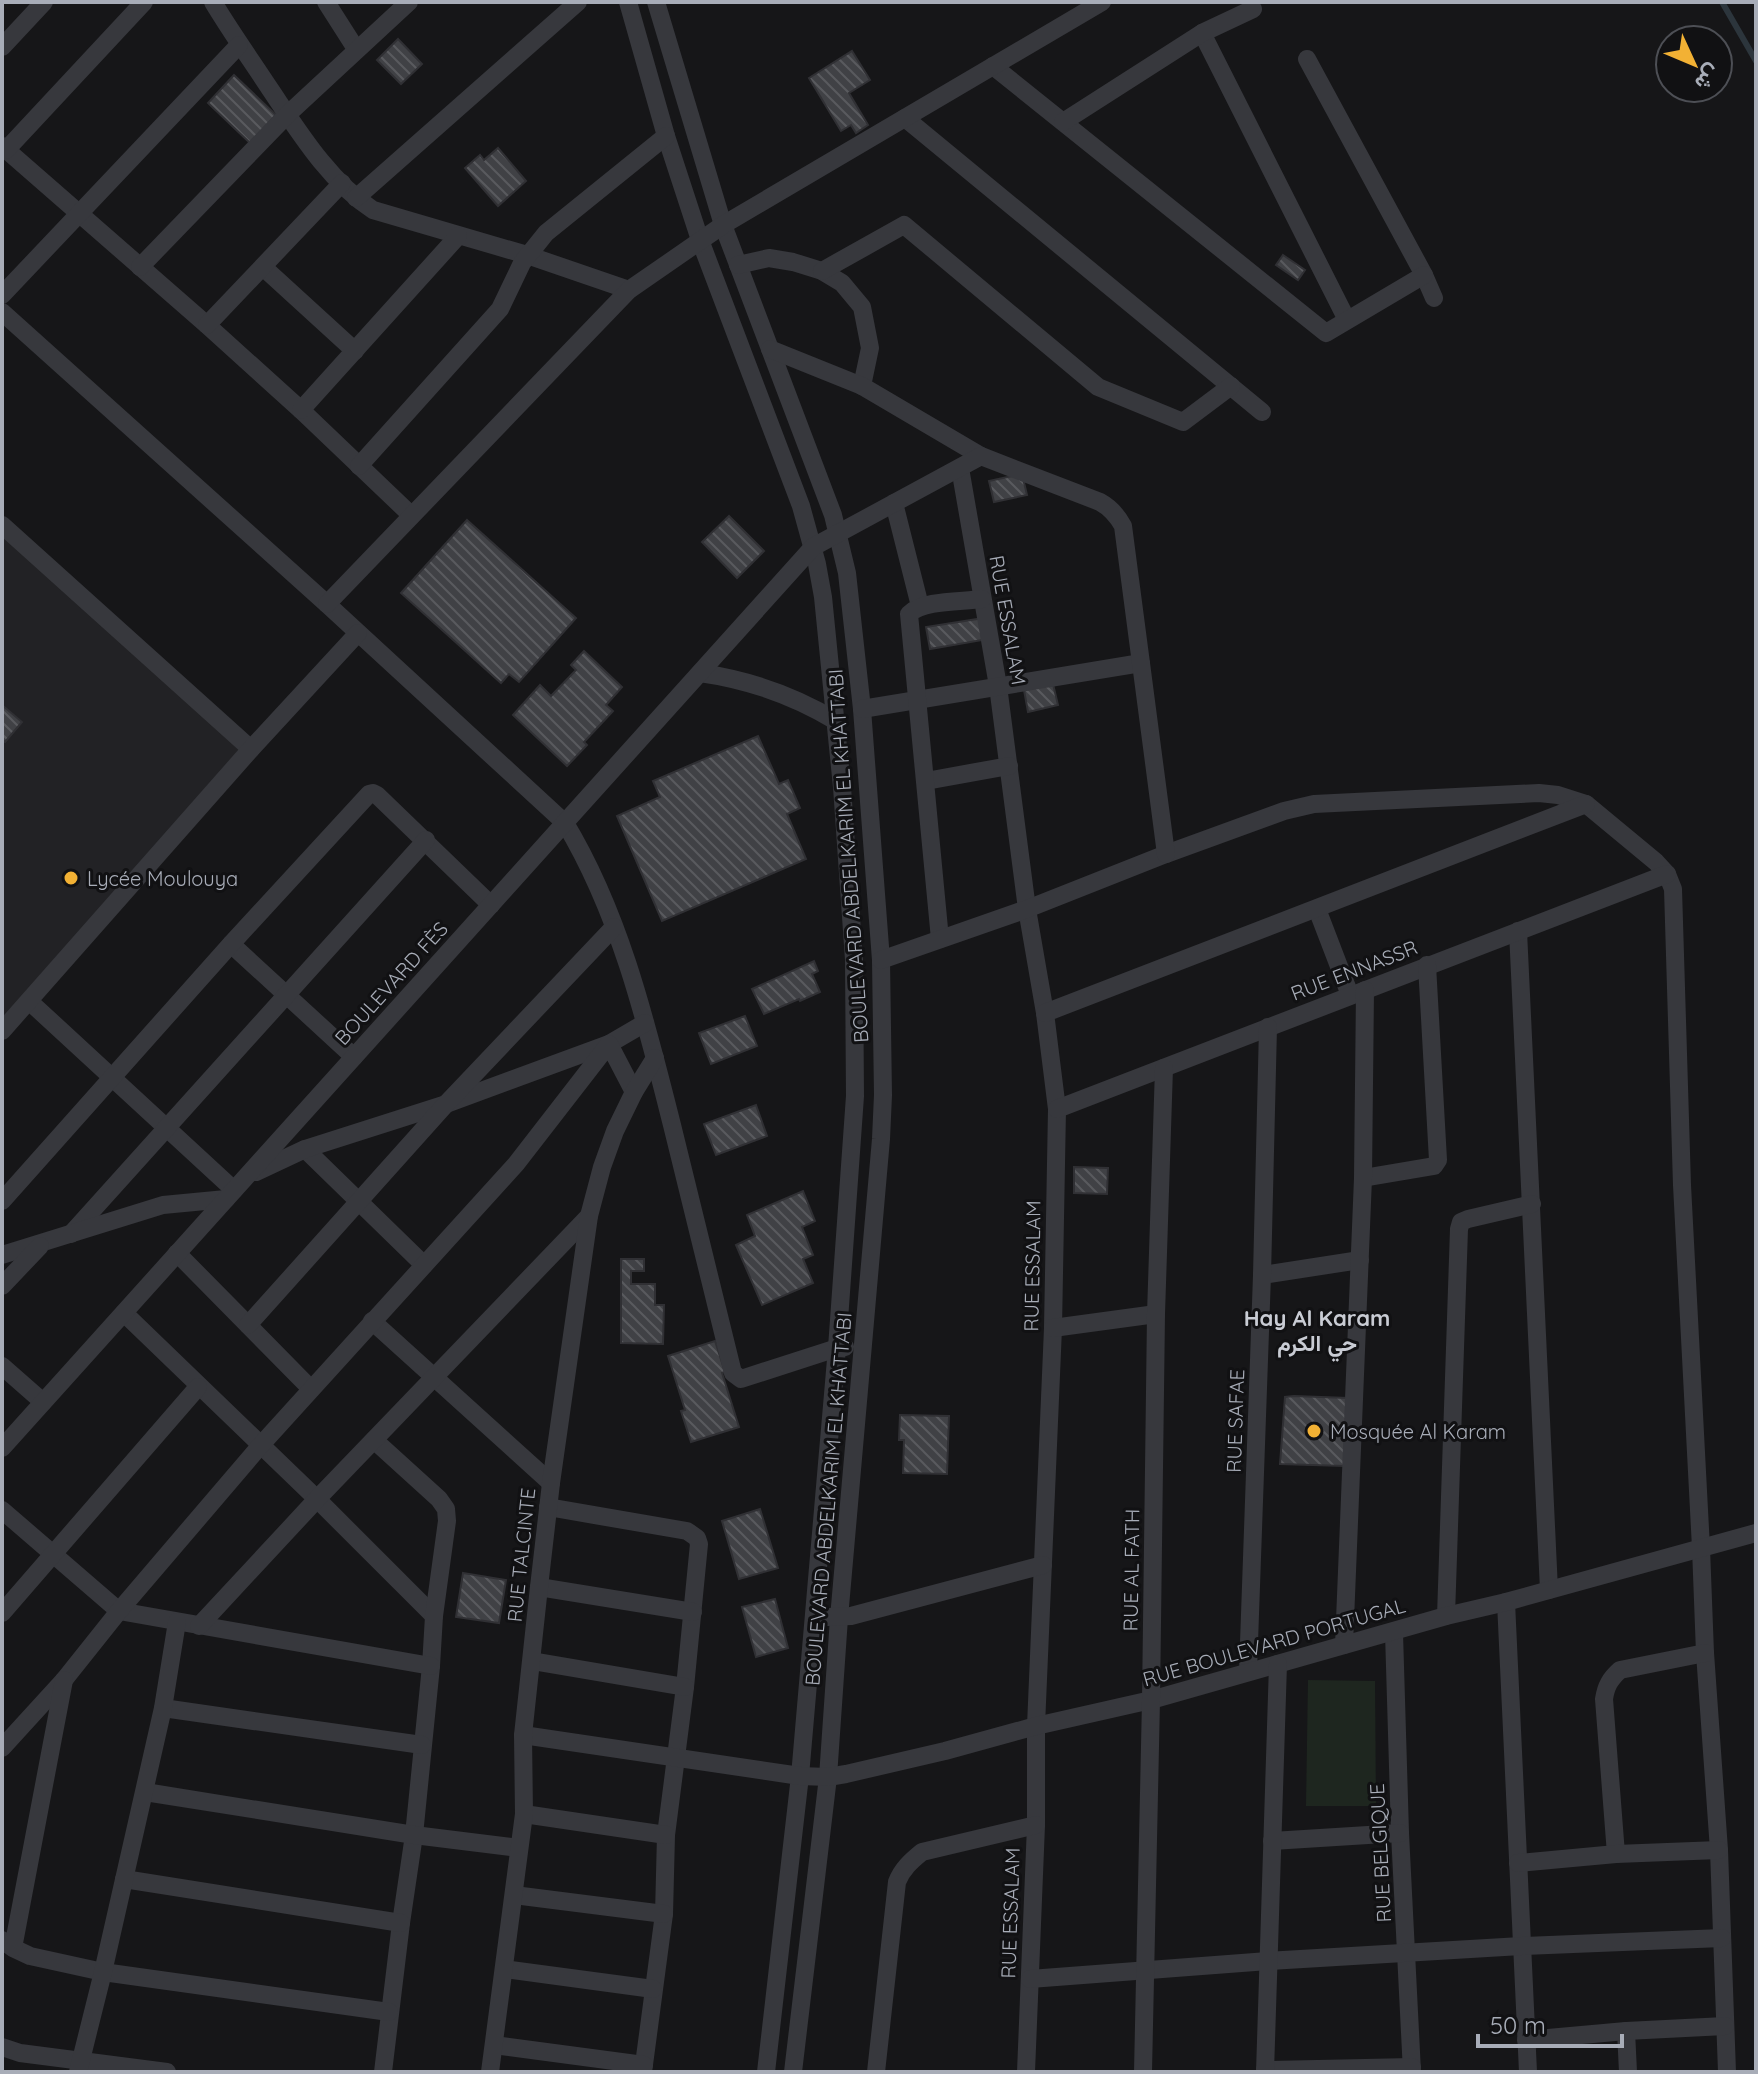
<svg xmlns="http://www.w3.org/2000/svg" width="1758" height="2074" viewBox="0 0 1758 2074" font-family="Quicksand,Vazirmatn,sans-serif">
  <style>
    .built { fill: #222225 }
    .pitch { fill: #1e261f }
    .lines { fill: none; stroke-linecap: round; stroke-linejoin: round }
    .stream { stroke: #2c353c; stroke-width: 6 }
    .building { fill: url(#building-back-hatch); stroke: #303034; stroke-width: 2 }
    .minor { stroke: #37383d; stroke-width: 18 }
    .poi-dot { fill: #f2b134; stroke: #111113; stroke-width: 3 }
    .labels { text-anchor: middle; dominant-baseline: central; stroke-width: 6; stroke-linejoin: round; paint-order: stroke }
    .street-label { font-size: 20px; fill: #a8adb8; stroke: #111113 }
    .poi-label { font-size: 20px; fill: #a8adb8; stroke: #111113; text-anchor: start }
    .neighbourhood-label { font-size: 22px; font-weight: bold; fill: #c9ccd4; stroke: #111113 }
  </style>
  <defs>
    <pattern id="building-back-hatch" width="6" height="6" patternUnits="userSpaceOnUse" patternTransform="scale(2)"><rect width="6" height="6" fill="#404145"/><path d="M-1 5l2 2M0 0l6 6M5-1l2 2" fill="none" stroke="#595a5e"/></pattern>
  </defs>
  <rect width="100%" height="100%" fill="#161618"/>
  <!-- built -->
  <path class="built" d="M2,532L251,755L2,1031Z"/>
  <!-- pitch -->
  <path class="pitch" d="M1308,1680L1375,1681L1376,1806H1306Z"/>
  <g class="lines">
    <!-- stream -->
    <path class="stream" d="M1722,2L1756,61"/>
  </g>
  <!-- building -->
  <g class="building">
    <path d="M398,39L422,64L401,84L377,60Z"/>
    <path d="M852,51L870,80L849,93L868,125L856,133L851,125L841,131L809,78Z"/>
    <path d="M234,75L276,115L250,143L208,103Z"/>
    <path d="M498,148L526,181L498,206L465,168L480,155L484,160Z"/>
    <path d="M1283,255L1305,270L1298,280L1276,265Z"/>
    <path d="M1022,474L1027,495L994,502L989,481Z"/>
    <path d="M729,516L764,551L737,578L702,542Z"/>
    <path d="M467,520L576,618L519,682L509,674L501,683L401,593Z"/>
    <path d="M984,618L988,639L930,649L926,627Z"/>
    <path d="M584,651L622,687L606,705L613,711L584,742L587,745L567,766L513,715L540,685L551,696L576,670L571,665Z"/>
    <path d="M1053,684L1058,705L1028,712L1024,690Z"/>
    <path d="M2,705L22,722L5,742L2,739Z"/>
    <path d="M758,736L779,784L788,780L800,808L787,814L806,859L662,921L617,816L660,797L653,781Z"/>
    <path d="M814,961L818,971L812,974L820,992L800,1001L799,999L764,1014L752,989Z"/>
    <path d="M745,1016L757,1046L711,1064L699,1033Z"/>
    <path d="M756,1105L767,1136L716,1155L704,1124Z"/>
    <path d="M1074,1167L1108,1168L1107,1194L1074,1193Z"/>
    <path d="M803,1191L815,1221L802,1227L813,1255L803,1259L813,1283L762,1305L736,1245L755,1236L747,1215Z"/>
    <path d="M621,1259H644V1271H631V1284H655V1305H664L663,1344L621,1343Z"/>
    <path d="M715,1341L725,1372L722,1373L739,1427L691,1442L681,1411L685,1410L668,1356Z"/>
    <path d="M1294,1396L1348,1398L1344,1466L1280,1464L1285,1397Z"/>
    <path d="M900,1415L949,1416L947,1474L903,1473L904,1440H899Z"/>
    <path d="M760,1509L778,1568L739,1579L722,1521Z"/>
    <path d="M463,1573L506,1580L499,1623L456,1617Z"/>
    <path d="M775,1599L788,1648L756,1657L742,1607Z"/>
  </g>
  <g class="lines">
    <!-- minor -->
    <g class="minor">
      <path d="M213,2C231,32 251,60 270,89C299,132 329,181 373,210L527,255L629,290"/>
      <path d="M326,2L356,49"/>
      <path d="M628,2L666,136L700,240L801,506L817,564L823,597L842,787L854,960L855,1096L837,1348L800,1776L766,2072"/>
      <path d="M656,2L723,225L833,515L847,573L862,709L881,960L883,1095L881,1139L839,1618L828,1777L793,2072"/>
      <path d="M1202,33L1347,320"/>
      <path d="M2,47L44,2"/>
      <path d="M1307,59L1424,275L1434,298"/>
      <path d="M993,66L1326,333L1424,275"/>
      <path d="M905,118L1262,412"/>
      <path d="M1063,122L1202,33L1253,9"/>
      <path d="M2,146L207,325L301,410L411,515"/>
      <path d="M6,150L144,2"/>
      <path d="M356,198L578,2"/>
      <path d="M738,265L769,258L793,262L822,271L842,283L862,307L870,348L862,386"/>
      <path d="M140,267L287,115L409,2"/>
      <path d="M263,267L355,351"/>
      <path d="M822,271L904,225L1098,387L1183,422L1231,386"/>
      <path d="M2,295L239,45"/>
      <path d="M2,312L327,604L565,823C620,914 646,1022 672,1125C692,1208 713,1290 733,1373L741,1379L837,1348L845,1347"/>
      <path d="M207,325L342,183"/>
      <path d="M770,349L862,386L981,456"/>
      <path d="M301,410L458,236"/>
      <path d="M359,466L500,309L522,263L546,233L666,136"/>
      <path d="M960,468L998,686L1027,909L1045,1013L1057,1109L1053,1328L1036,1726V1825L1026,2072"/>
      <path d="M894,503L920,606"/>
      <path d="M2,525L251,749"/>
      <path d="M327,604L629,290L723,225L1102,2"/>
      <path d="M700,673C750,680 793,695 836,721"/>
      <path d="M862,709L1141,663"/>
      <path d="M926,781L1009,766"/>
      <path d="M1317,909L1350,995"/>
      <path d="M1518,931L1549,1590"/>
      <path d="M940,939L909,614C923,600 961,602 982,599"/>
      <path d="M231,944L354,1057"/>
      <path d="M881,960L1027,909L1166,854L1284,811L1314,804L1539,793L1558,795L1586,804L1656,862L1667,874L1673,889L1682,1185L1701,1548L1705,1653L1719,1850L1727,2072"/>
      <path d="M29,1001L234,1190"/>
      <path d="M1045,1013L1586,804"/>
      <path d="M2,1031L251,749L358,633"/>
      <path d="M1057,1109L1667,874"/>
      <path d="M305,1149L424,1265"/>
      <path d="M256,1172L305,1149L446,1104L609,1044L645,1023"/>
      <path d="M1363,1178L1434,1166L1438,1160L1427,965"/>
      <path d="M2,1201L231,944L369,794L373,793L377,795L491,905"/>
      <path d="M71,1234L426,840"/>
      <path d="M177,1253L311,1389"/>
      <path d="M2,1255L163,1205L226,1199"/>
      <path d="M1262,1275L1360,1260"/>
      <path d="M2,1286L40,1246"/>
      <path d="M124,1313L317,1499L434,1616"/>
      <path d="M372,1321L551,1483"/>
      <path d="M248,1325L446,1104L614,927"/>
      <path d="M1053,1328L1156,1314"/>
      <path d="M2,1366L43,1402"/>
      <path d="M374,1440L439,1499L446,1509L447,1521L434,1616L431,1666L414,1835L401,1923L383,2072"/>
      <path d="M2,1448L813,547L981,456L1100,502C1111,508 1117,515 1123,526L1166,854"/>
      <path d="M548,1507L687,1531L697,1538L699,1544L685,1687L666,1835L664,1914L643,2072"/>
      <path d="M2,1510L119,1611L431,1666"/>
      <path d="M539,1587L693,1612"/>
      <path d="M1506,1602L1528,2072"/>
      <path d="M2,1613L198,1387"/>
      <path d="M1446,1616L1459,1229L1461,1222L1468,1219L1532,1204"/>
      <path d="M828,1617L851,1616L1043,1565"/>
      <path d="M199,1626L317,1499L589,1216"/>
      <path d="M1394,1633L1400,1833L1412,2072"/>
      <path d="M1344,1645L1363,1178L1365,990"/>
      <path d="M532,1661L685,1687"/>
      <path d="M1248,1671L1262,1275L1268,1027"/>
      <path d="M163,1708L422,1745"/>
      <path d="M523,1735L800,1776L828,1777L846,1774L945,1751L1036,1726L1151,1700L1446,1616L1506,1602L1756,1533"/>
      <path d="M2,1748L64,1680L119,1611L260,1446L516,1164L609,1044L634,1092"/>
      <path d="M145,1792L414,1835L519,1848"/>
      <path d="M524,1814L666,1835"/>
      <path d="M1272,1841L1400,1833"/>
      <path d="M1616,1854L1604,1699C1606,1686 1610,1679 1620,1670L1705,1653"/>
      <path d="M1518,1863L1616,1854L1719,1850"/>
      <path d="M124,1879L401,1923"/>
      <path d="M514,1895L664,1914"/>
      <path d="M2,1940L13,1948L30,1956L103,1972L389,2012"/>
      <path d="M13,1948L64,1680"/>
      <path d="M504,1969L653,1989"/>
      <path d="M1030,1979L1268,1961L1521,1946L1722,1938"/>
      <path d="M1626,2031L1628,2072"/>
      <path d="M1526,2040L1626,2031L1725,2026"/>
      <path d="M494,2045L644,2065"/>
      <path d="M2,2047L20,2053L167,2072"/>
      <path d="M1265,2070L1412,2067"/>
      <path d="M78,2072L103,1972L163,1708L177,1622"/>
      <path d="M490,2072L524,1814L523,1735L539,1587L551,1483L589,1216L602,1167L615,1131L634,1092L655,1058"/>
      <path d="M876,2072L897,1882C902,1869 911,1861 922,1852L1036,1825"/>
      <path d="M1143,2072L1151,1700L1156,1314L1164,1068"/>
      <path d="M1265,2072L1278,1664"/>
    </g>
  </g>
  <!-- markers -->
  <g class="poi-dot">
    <circle cx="71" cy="878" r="8"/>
    <circle cx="1314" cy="1431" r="8"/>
  </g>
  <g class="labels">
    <!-- street labels -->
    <g class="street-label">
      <text transform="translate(1008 620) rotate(80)">RUE ESSALAM</text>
      <text transform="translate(848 856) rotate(-94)">BOULEVARD ABDELKARIM EL KHATTABI</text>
      <text transform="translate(1354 970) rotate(-21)">RUE ENNASSR</text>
      <text transform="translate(391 983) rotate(-48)">BOULEVARD FÈS</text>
      <text transform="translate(1032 1266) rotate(-89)">RUE ESSALAM</text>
      <text transform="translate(1235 1421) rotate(-88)">RUE SAFAE</text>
      <text transform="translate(828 1499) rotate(-85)">BOULEVARD ABDELKARIM EL KHATTABI</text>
      <text transform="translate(521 1555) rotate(-84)">RUE TALCINTE</text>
      <text transform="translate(1131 1570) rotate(-89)">RUE AL FATH</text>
      <text transform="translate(1274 1642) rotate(-16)">RUE BOULEVARD PORTUGAL</text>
      <text transform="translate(1380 1853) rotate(-93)">RUE BELGIQUE</text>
      <text transform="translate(1010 1913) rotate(-88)">RUE ESSALAM</text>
    </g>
    <!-- poi labels -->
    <g class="poi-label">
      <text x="87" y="878">Lycée Moulouya</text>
      <text x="1330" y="1431">Mosquée Al Karam</text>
    </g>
    <!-- neighbourhood labels -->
    <g class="neighbourhood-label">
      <text x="1317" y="1318">Hay Al Karam<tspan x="1317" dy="25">حي الكرم</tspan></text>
    </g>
  </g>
  <!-- border -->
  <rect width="1758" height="2074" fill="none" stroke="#a8adb8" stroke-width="8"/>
  <!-- north arrow -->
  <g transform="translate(1694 64) rotate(134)"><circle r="38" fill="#111113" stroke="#4d4f55" stroke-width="2"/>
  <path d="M0-6L14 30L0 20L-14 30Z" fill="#f2b134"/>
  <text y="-12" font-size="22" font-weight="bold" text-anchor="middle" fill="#a8adb8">ش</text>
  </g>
  <!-- scale -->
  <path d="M1478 2034v12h144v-12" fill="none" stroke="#a8adb8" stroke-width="4"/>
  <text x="1490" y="2034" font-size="24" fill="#a8adb8" stroke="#111113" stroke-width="6" paint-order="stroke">50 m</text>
</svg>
